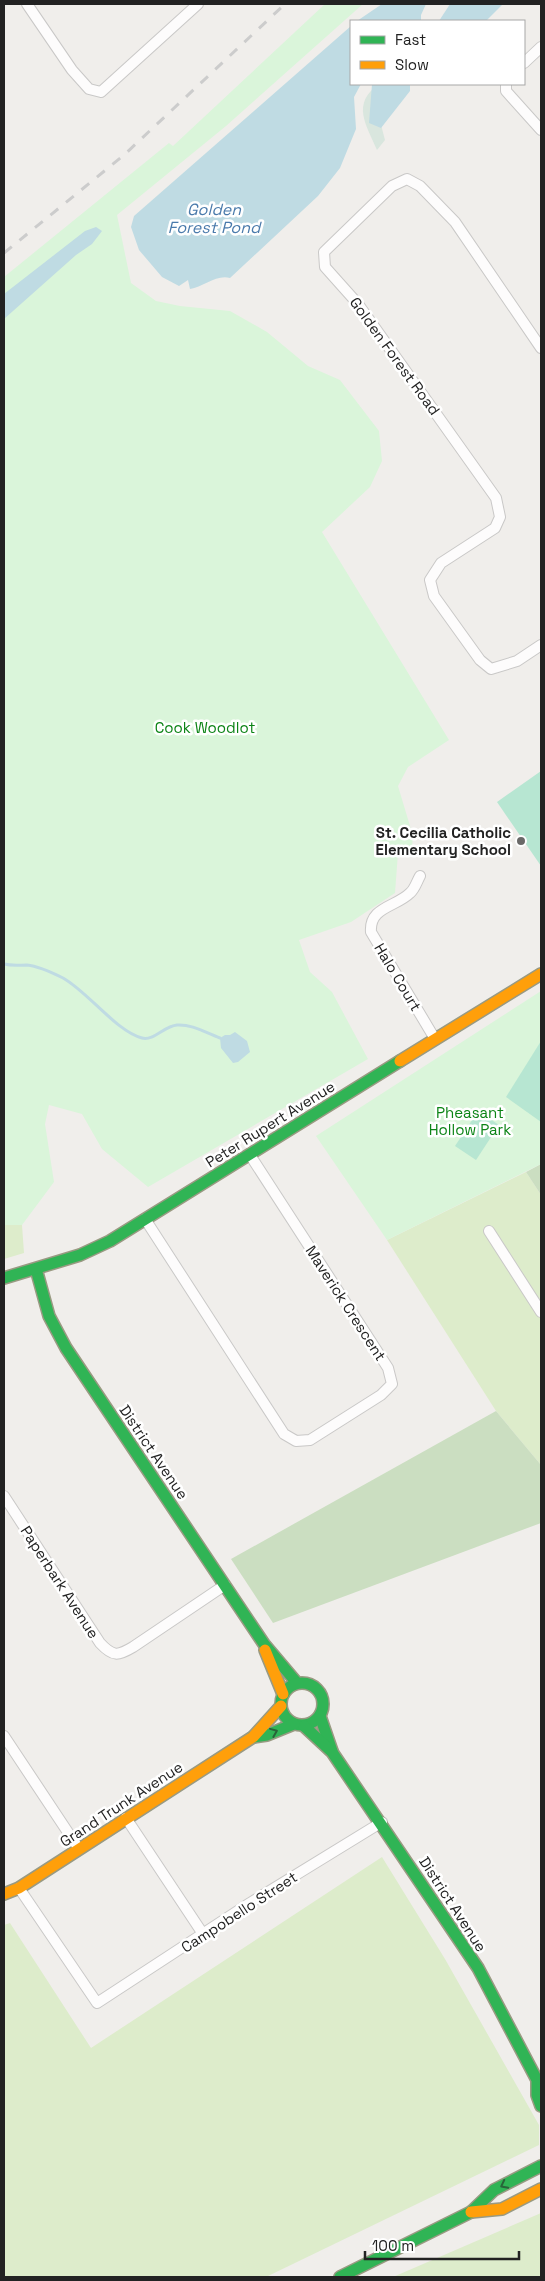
<svg xmlns="http://www.w3.org/2000/svg" width="545" height="2281" viewBox="0 0 545 2281" font-family="'Space Grotesk',sans-serif">
  <style>
    .grass { fill: #ddeccb }
    .forest { fill: #cbdec1 }
    .wetland { fill: #d9e6de }
    .park { fill: #daf5da }
    .pitch { fill: #b7e6d2 }
    .water { fill: #bfdbe3 }
    .lines { fill: none; stroke-linecap: round; stroke-linejoin: round }
    .stream { stroke: #bfdbe3; stroke-width: 3 }
    .street-casing { stroke: #c9c8c7; stroke-width: 12 }
    .fast-casing { stroke: #999a82; stroke-width: 14 }
    .slow-casing { stroke: #999a82; stroke-width: 14 }
    .street { stroke: #fdfcfc; stroke-width: 10 }
    .fast { stroke: #30b455; stroke-width: 11 }
    .slow { stroke: #ff9f0a; stroke-width: 11 }
    .rail { stroke: #ccc; stroke-width: 3; stroke-dasharray: 10 10; stroke-linecap: butt }
    .oneway { stroke: #286439 }
    .poi-dot { fill: #6a6968; stroke: #fff; stroke-width: 2 }
    .labels { text-anchor: middle; dominant-baseline: central; stroke-width: 5; stroke-linejoin: round; paint-order: stroke }
    .street-label { font-size: 15px; fill: #222; stroke: #fff }
    .park-label { font-size: 15px; fill: #0c8416; stroke: #fff }
    .poi-label { font-size: 15px; font-weight: bold; fill: #222; stroke: #fff; text-anchor: end }
    .water-label { font-size: 16px; font-style: italic; fill: #4a7aab; stroke: #fff }
  </style>
  <rect width="100%" height="100%" fill="#f0eeeb"/>
  <!-- grass -->
  <g class="grass">
    <path d="M526,1172L541,1195V1465L496,1411L387,1240Z"/>
    <path d="M4,1225H22L24,1253L4,1259Z"/>
    <path d="M382,1857L445,1959L539,2125V2145L266,2277H4V1925L10,1923L91,2048Z"/>
    <path d="M541,2213V2277H393Z"/>
  </g>
  <!-- forest -->
  <g class="forest">
    <path d="M541,1164V1195L526,1172Z"/>
    <path d="M496,1411L541,1465V1523L273,1623L231,1559Z"/>
  </g>
  <!-- wetland -->
  <path class="wetland" d="M379,84L380,121L385,140L377,150C366,124 351,104 379,84Z"/>
  <!-- park -->
  <g class="park">
    <path d="M325,4H363L226,126L117,215L131,283L156,301L180,306L230,311L267,332L308,366L340,380L379,431L382,461L370,487L322,532L449,740L408,767L398,786L413,836L412,847L398,853L395,893L351,922L299,940L310,972L332,992L368,1059L148,1187L102,1149L82,1114L49,1105L45,1124L54,1182L22,1225H4V277L169,143L173,146Z"/>
    <path d="M541,991V1164L387,1240L316,1136Z"/>
  </g>
  <!-- pitch -->
  <g class="pitch">
    <path d="M541,771V866L497,802Z"/>
    <path d="M541,1041V1122L506,1097Z"/>
    <path d="M478,1111L499,1125L476,1160L455,1146Z"/>
  </g>
  <!-- water -->
  <g class="water">
    <path d="M382,4H426L421,15V21H357Z"/>
    <path d="M450,4H503L486,21H439Z"/>
    <path d="M351,26V84H361L354,97L356,129L340,168L318,196L230,278C217,274 203,287 190,289L188,280L179,286L162,277L139,250L131,227L134,216Z"/>
    <path d="M372,84H410V91L381,128L369,123Z"/>
    <path d="M96,227L102,231L92,244L76,255L4,319V294L85,231Z"/>
    <path d="M235,1032L247,1041L250,1052L238,1062L233,1063L221,1048L220,1038L225,1035H230Z"/>
  </g>
  <g class="lines">
    <!-- stream -->
    <path class="stream" d="M4,964C12,966 18,965 27,965C37,966 53,973 63,978C88,992 116,1031 142,1038C154,1041 164,1026 177,1025C192,1024 206,1033 220,1038"/>
    <!-- street casing -->
    <g class="street-casing">
      <g id="street">
        <path d="M27,4L72,70L89,89L101,92L198,4"/>
        <path d="M524,63L541,47"/>
        <path d="M506,84V91L541,130"/>
        <path d="M541,348L455,222L420,186L407,179L392,186L324,252L325,267L358,304L496,498L500,517L495,528L441,563L430,580L434,596L480,660L491,669L517,661L541,645"/>
        <path d="M420,876C417,881 415,889 410,893C396,907 369,907 371,932L435,1039"/>
        <path d="M145,1219L284,1434L296,1441L310,1440L381,1395L392,1384L388,1368L250,1155"/>
        <path d="M489,1231L541,1312"/>
        <path d="M4,1496L100,1643C113,1657 118,1656 133,1647L225,1585"/>
        <path d="M4,1736L79,1849"/>
        <path d="M126,1818L203,1934"/>
        <path d="M19,1888L97,2003L250,1903L382,1822"/>
      </g>
    </g>
    <!-- fast casing -->
    <g class="fast-casing">
      <g id="fast">
        <path d="M36,1269L49,1316L66,1348L264,1644L297,1683"/>
        <path d="M4,1278L80,1255L110,1241L400,1061"/>
        <circle cx="302" cy="1704" r="21"/>
        <path d="M320,1716L332,1751"/>
        <path d="M304,1726L332,1752L478,1968L537,2080V2095L541,2106"/>
        <path d="M253,1737L267,1735L294,1724"/>
        <path d="M340,2277L471,2212L494,2190L541,2166"/>
      </g>
    </g>
    <!-- slow casing -->
    <g class="slow-casing">
      <g id="slow">
        <path d="M400,1061L541,974"/>
        <path d="M265,1650L283,1694"/>
        <path d="M4,1894L19,1888L253,1737L281,1706"/>
        <path d="M471,2212L502,2209L541,2189"/>
      </g>
    </g>
    <!-- street -->
    <use href="#street" class="street"/>
    <!-- fast -->
    <use href="#fast" class="fast"/>
    <!-- slow -->
    <use href="#slow" class="slow"/>
    <!-- rail -->
    <path class="rail" d="M4,253L124,155L285,4"/>
  </g>
  <!-- one-way arrows -->
  <defs><path id="oneway-chevron" d="M-2-3.5L2.5 0L-2 3.5" fill="none" stroke-width="1.6" stroke-linecap="round" stroke-linejoin="round" transform="scale(1.25)"/></defs>
  <g class="oneway">
    <use href="#oneway-chevron" transform="translate(274 1732) rotate(-22)"/>
    <use href="#oneway-chevron" transform="translate(504 2185) rotate(153)"/>
  </g>
  <!-- markers -->
  <circle class="poi-dot" cx="521" cy="841" r="5"/>
  <g class="labels">
    <!-- street labels -->
    <g class="street-label">
      <text transform="translate(395 356) rotate(54)">Golden Forest Road</text>
      <text transform="translate(398 977) rotate(59)">Halo Court</text>
      <text transform="translate(270 1124) rotate(-32)">Peter Rupert Avenue</text>
      <text transform="translate(346 1303) rotate(57)">Maverick Crescent</text>
      <text transform="translate(154 1452) rotate(56)">District Avenue</text>
      <text transform="translate(60 1582) rotate(57)">Paperbark Avenue</text>
      <text transform="translate(121 1804) rotate(-33)">Grand Trunk Avenue</text>
      <text transform="translate(453 1904) rotate(57)">District Avenue</text>
      <text transform="translate(239 1912) rotate(-33)">Campobello Street</text>
    </g>
    <!-- park labels -->
    <g class="park-label">
      <text x="205" y="727">Cook Woodlot</text>
      <text x="470" y="1112">Pheasant<tspan x="470" dy="17">Hollow Park</tspan></text>
    </g>
    <!-- poi labels -->
    <g class="poi-label">
      <text x="511" y="832">St. Cecilia Catholic<tspan x="511" dy="17">Elementary School</tspan></text>
    </g>
    <!-- water labels -->
    <g class="water-label">
      <text x="214" y="209">Golden<tspan x="214" dy="18">Forest Pond</tspan></text>
    </g>
  </g>
  <!-- border -->
  <rect width="545" height="2281" fill="none" stroke="#222222" stroke-width="10"/>
  <!-- legend -->
  <rect x="350" y="20" width="175" height="65" fill="#ffffff" stroke="#a7a7a7"/>
  <rect x="360" y="36" width="25" height="8" fill="#30b455" stroke="#a7a7a7"/>
  <text x="395" y="45" font-size="15" fill="#222222">Fast</text>
  <rect x="360" y="61" width="25" height="8" fill="#ff9f0a" stroke="#a7a7a7"/>
  <text x="395" y="70" font-size="15" fill="#222222">Slow</text>
  <!-- scale -->
  <path d="M365 2251v8h154v-8" fill="none" stroke="#222222" stroke-width="2.5"/>
  <text x="372" y="2251" font-size="15" fill="#222222" stroke="#ffffff" stroke-width="4" paint-order="stroke">100 m</text>
</svg>
